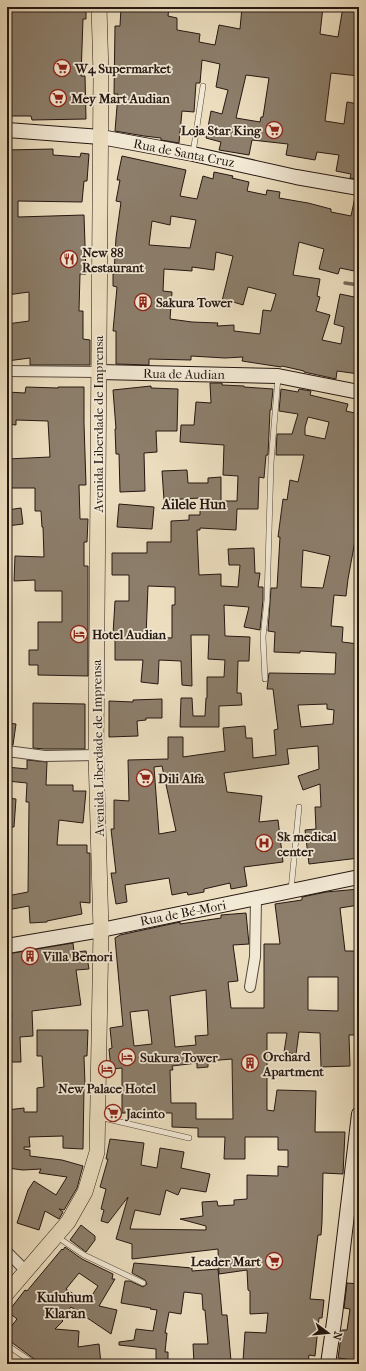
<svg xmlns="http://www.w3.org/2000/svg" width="366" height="1371" viewBox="0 0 366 1371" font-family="'IM FELL French Canon',serif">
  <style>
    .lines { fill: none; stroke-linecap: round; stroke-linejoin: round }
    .stream { stroke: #746656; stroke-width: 3.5 }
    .building { fill: #8c7e6b; stroke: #261812; fill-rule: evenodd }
    .lane-casing { stroke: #57493d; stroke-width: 6 }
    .street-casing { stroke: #57493d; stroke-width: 12 }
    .secondary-casing { stroke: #261812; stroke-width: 16 }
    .primary-casing { stroke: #261812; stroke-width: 16 }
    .lane { stroke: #f2e9d5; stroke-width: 5 }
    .street { stroke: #f2e9d5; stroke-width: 10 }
    .secondary { stroke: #f2e9d5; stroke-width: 14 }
    .primary { stroke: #ebddbe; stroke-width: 15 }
    .labels { text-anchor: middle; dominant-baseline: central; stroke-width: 3.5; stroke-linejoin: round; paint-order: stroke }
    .poi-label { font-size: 13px; font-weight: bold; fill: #261812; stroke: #f2e9d5; text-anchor: start }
    .street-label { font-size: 13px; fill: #261812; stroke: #f2e9d5 }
    .neighbourhood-label { font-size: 14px; font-weight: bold; fill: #261812; stroke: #f2e9d5 }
  </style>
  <rect width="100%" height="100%" fill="#ebddbe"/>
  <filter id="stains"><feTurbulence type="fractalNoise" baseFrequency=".005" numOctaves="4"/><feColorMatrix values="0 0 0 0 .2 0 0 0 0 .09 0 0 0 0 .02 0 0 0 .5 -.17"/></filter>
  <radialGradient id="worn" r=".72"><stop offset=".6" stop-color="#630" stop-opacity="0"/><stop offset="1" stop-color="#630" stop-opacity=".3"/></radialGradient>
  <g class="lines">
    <!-- stream -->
    <path class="stream" d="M345,283L359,285"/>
  </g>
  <!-- building -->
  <g class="building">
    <path d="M7,7H86V19H83L81,76H85L86,119L32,120L31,116H7Z"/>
    <path d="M121,7H169L168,16L177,18V30L200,34L199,42L215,45L219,25L240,29L242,7H323L320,34L338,37L343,7H357L355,13L359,14V76L331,73L325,121L344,124L347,102L359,104V179L350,178L351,174L336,171L339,155L317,152L315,160L286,155L288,144L252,140L249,155L219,150L221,142L206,138L211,111L222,114L228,90L216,87L220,64L202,60L200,83H196L194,112L182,111L179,143L161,140V138L144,136L115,131L118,94H114L115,26H120ZM246,75L269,78L263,117H261L260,122L236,118Z"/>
    <path d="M53,149V155L80,157L81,153L89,154L87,181H84L82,202L18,201V217L84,215L86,274H80L79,311H83V339L90,340V365H30V358L7,361V324L29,321V292L7,295V150Z"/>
    <path d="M122,156L186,170L180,196L197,199L203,176L213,179L214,172L233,176L232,178L249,182L247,191L266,195L267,190L280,192L279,198L308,203L331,209V212L351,216L355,197L359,198V272L340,268L338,274L319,269L324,249L299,242L293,275L320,279L317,296L320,297L316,311L330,315L322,340L341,344L344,327L334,324L340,294L359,298V374L337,371L336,379L304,372V371L282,366L281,367L242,361L243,357L225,358L191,356V360L149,359V365L116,364V331H113L117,287L113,286V274H114L116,238L121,202L116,201L120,180H117ZM171,216L196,220L190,248L149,245L152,221L170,225ZM216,252L233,256L222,301L230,304V301L243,305L248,287L276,294L271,311L263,310L260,334L234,331V325L217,326L218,323L192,322L170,319L172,292L163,291L164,269L192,271V267L214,270Z"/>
    <path d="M210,383H222V385L244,386V387L273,389L271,410H270L268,455H266L264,478L259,477L258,509H237L236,530L200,528V530H197L199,575L221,574V586L238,587L240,565H229L228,549L254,548L255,573H260L258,587H263V600L260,630L244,627L249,607L224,605L225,636L250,637L249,661H238L237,693H241L242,705L219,706V727H180L181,698H192L193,716H205L206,698H207V677H224L225,660L208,659L209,635H191L192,686L182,685L181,661L159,660L158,684L141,682L143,660H115V634H113L115,601H129V575H112V553H147V542H171V521L189,520V515H200V498L164,500L162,471L187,470L188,483H208V478L221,477V501H237L238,476L223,475L224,445L180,442L181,425H194L196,402L211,403ZM148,586L175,587V605H172V638L146,637Z"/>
    <path d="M151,386V388L178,389L177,431H156L157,452L144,453L145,491L120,492L119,454H116L115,429H116L113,390Z"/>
    <path d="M26,387L58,388V387H84V423L86,485H79L80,519H88L87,542H84V566H88V676L38,675V665H29V650H38V622H62V591H35V580L14,581L15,556L44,557L43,527H42L41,511H35V488H7V459L50,457L48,421L16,420V425L7,424V392L25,393Z"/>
    <path d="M281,389L298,392L299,389L311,391L310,395L348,404L346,411L359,414V519L348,579L346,596L334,595L331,626L343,627L342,642L359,644V858L309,864L305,830L316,829L315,807H321L320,784L303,790L298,776L319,769L318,746L287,749L289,764L224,773L227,792L262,796L259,822L278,820L283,862L244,867L247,886L231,889L230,883L204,889V892L188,895L187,892L172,895L169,878L125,885L127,902L116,904L111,873H116L111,829H114V800L129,801L128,760L168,759V737H183V757L225,751L223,728L245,726L246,738H252L253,758L276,755L274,730L278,729L273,689H267L269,673L335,674L336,653L300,651V653L274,652L275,632L268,631L271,588H277L280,537H278L283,499L287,500L290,480L298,482L304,455H276L277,434H292L298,414L279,411ZM308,417L329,422L325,439L305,435V427ZM303,550L330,556L323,588L301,587ZM327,704V709L334,710L333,724L301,727L298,705ZM162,766L176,831L159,834L154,767Z"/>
    <path d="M119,504L154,507L152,529L117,527Z"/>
    <path d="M21,508L23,524L7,526V510Z"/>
    <path d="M162,699V718H146V720L137,721L138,736L109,737V701L133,702V700Z"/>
    <path d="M33,703L85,704V749H45L33,748Z"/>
    <path d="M7,723L16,724L13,745H7Z"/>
    <path d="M27,760L47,762L46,785H73V791H86L83,823L59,820L57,845H87V853H90V903L80,902L82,914L47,921V922L30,923L29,906L7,910V896L28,892L29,802H26L27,783L7,781V767L27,769Z"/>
    <path d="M7,798L16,799L14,827H7Z"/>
    <path d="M359,889V905L340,908L345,951H359V1006H358L356,1035H349L350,1066L321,1067L320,1033L299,1032L296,1054L284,1052L287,1033H267V1110L274,1111L277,1090L316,1091L315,1132H345L343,1174L323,1173L322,1222L321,1235H318L310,1299L324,1300L322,1318H319L315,1356L309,1355L308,1364L272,1363V1364H257L258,1361H243L245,1332L266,1333L268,1313L250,1314V1291L248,1290L247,1270L219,1274L218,1249L132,1259V1244L116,1239L128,1197L108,1223L101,1221L104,1210L101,1209L106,1189L100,1187L108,1159H106L110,1139L144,1143L141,1165L157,1168L160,1148L184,1152L181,1168L210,1174L206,1192L181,1188L178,1195L166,1190L160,1215L135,1210L130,1229L206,1230V1226L180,1219L203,1216L202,1202L217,1201L218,1206L234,1205V1200L247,1199V1175L278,1176V1166L288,1167V1150H278V1137H245V1159H224L225,1137H198V1128L172,1127V1113H122V1068L111,1069L109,1049L112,1048L110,1028L123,1026L115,938L120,935L180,922V924L221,918V915L246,913L249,944L233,945L238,981L228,982L231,1008H264V944H280L275,904L302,900V897L326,892ZM308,977H338V1011L308,1010ZM206,990L208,1035L195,1036L196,1045L175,1047L170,996ZM148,1010L152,1044L134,1046L130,1012ZM232,1059L233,1119H196V1103H171L170,1070H173L172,1066L197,1063V1068L208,1067V1061Z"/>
    <path d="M73,943L74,952L86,951L89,969L76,970L81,1005L32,1011L33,1036L20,1037L21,1062H9L8,1055H7V1017H12L9,989H7V954Z"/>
    <path d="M37,1030H88L87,1056H84L85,1085L84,1086L83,1149L63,1148V1136L29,1137L30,1147H24V1149L30,1150V1156L62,1160L83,1166L77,1188L64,1210L59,1209L63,1212L59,1219L45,1211L39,1230L17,1223L28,1190L34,1181L56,1195L67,1177L39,1173L41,1169L23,1170L7,1168V1110L24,1108V1112H37V1088L44,1087L42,1056H37Z"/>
    <path d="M81,1225L95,1236V1240L86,1252L70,1240Z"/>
    <path d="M65,1247L82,1259L113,1274L112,1279H115L99,1306L117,1310L111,1334L71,1307L61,1319L63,1321L55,1329L79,1331L78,1347L99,1344L101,1364H39L37,1361L7,1339V1332L17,1319L8,1312L25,1290L27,1291L62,1249L63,1250ZM79,1273L98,1286L87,1303L66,1289Z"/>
    <path d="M134,1263L192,1268V1271L218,1269L222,1315H227L231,1361L216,1362V1364H194L193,1344H208L205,1310H203L202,1294L184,1292L181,1314L169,1312L165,1333H167L165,1352H168V1364H156V1349L119,1345V1342L134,1340L136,1329L153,1331L157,1310L150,1309L151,1308L121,1303L125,1281H130L143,1287L147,1284L145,1280L132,1273Z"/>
    <path d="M347,1283L359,1284V1361L338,1358L342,1330H347L350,1309L344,1308Z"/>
  </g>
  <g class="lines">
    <!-- lane casing -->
    <g class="lane-casing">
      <g id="lane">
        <path d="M193,153L203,86"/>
        <path d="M265,679L263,637L267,600L271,463L278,377"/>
        <path d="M291,890L299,807"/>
        <path d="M99,1117L189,1138"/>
        <path d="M56,1236L84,1255L143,1283"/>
        <path d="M7,1345L35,1364"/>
      </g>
    </g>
    <!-- street casing -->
    <g class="street-casing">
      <g id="street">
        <path d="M7,371L99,372"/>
        <path d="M7,751L45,756L96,755"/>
        <path d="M250,987L255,957L256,899"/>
        <path d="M7,1252L26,1271"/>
      </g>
    </g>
    <!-- secondary casing -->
    <g class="secondary-casing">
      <g id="secondary">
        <path d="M7,130L101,137L193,154L296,177L359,188"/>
        <path d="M99,372L278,376L359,392"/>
        <path d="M7,946L101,930L359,877"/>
        <path d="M328,1364L335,1315L359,1114"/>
      </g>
    </g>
    <!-- primary casing -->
    <g class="primary-casing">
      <path id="primary" d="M7,1293L68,1222L85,1192L97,1152L101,930L96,755L101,74L99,7"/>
    </g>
    <!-- lane -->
    <use href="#lane" class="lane"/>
    <!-- street -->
    <use href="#street" class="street"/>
    <!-- secondary -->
    <use href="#secondary" class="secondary"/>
    <!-- primary -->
    <use href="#primary" class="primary"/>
  </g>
  <!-- icons -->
  <defs>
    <g id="supermarket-ring" transform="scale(0.9)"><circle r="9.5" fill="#f2e9d5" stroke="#8f2418" stroke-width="1.5"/><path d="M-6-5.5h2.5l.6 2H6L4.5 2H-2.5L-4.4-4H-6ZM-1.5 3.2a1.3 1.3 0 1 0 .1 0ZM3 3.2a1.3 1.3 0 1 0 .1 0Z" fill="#8f2418"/></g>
    <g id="restaurant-ring" transform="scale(0.9)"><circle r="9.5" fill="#f2e9d5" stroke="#8f2418" stroke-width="1.5"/><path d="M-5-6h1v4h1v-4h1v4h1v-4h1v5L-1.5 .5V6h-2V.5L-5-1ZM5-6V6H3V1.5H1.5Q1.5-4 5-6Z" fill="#8f2418"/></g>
    <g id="building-ring" transform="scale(0.9)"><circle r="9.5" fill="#f2e9d5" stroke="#8f2418" stroke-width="1.5"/><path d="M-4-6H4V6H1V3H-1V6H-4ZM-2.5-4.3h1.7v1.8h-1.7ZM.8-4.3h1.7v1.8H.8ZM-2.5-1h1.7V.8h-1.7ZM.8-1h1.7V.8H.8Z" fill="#8f2418"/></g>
    <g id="hotel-ring" transform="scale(0.9)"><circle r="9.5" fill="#f2e9d5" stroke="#8f2418" stroke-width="1.5"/><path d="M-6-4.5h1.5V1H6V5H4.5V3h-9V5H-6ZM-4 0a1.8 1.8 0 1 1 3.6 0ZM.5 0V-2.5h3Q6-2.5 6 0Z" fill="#8f2418"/></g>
    <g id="hospital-ring" transform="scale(0.9)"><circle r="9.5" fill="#f2e9d5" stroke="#8f2418" stroke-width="1.5"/><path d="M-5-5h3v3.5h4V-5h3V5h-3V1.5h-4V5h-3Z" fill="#8f2418"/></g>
  </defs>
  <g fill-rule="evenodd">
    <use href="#supermarket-ring" x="62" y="68"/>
    <use href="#supermarket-ring" x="58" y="98"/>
    <use href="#supermarket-ring" x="274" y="130"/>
    <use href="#restaurant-ring" x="69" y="259"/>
    <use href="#building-ring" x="143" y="302"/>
    <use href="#hotel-ring" x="79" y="634"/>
    <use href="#supermarket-ring" x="145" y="778"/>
    <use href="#hospital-ring" x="264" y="843"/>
    <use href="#building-ring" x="30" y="956"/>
    <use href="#hotel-ring" x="127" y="1057"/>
    <use href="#building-ring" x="250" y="1063"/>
    <use href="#hotel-ring" x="107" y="1069"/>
    <use href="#supermarket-ring" x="113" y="1113"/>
    <use href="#supermarket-ring" x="274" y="1261"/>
  </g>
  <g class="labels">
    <!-- poi labels -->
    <g class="poi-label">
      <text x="75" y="68">W4 Supermarket</text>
      <text x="71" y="98">Mey Mart Audian</text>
      <text x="261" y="130" text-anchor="end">Loja Star King</text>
      <text x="82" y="252">New 88<tspan x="82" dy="15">Restaurant</tspan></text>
      <text x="156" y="302">Sakura Tower</text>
      <text x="92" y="634">Hotel Audian</text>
      <text x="158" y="778">Dili Alfa</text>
      <text x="277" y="836">Sk medical<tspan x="277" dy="15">center</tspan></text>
      <text x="43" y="956">Villa Bemori</text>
      <text x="263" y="1056">Orchard<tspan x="263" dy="15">Apartment</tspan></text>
      <text x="140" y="1057">Sukura Tower</text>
      <text x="107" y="1088" text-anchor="middle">New Palace Hotel</text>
      <text x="126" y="1113">Jacinto</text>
      <text x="261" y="1261" text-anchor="end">Leader Mart</text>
    </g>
    <!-- street labels -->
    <g class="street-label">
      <text transform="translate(184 153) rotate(11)">Rua de Santa Cruz</text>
      <text transform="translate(184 374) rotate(1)">Rua de Audian</text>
      <text transform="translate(98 424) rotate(-90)">Avenida Liberdade de Imprensa</text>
      <text transform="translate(98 748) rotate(-91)">Avenida Liberdade de Imprensa</text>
      <text transform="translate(183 913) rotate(-11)">Rua de Bé-Mori</text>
    </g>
    <!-- neighbourhood labels -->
    <g class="neighbourhood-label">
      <text x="194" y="504">Ailele Hun</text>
      <text x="65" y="1297">Kuluhum<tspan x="65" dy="16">Klaran</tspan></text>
    </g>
  </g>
  <!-- margin -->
  <rect width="366" height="1371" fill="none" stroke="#ebddbe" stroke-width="24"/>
  <rect x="8" y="8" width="350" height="1355" fill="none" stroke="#261812" stroke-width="2"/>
  <rect x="12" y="12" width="342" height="1347" fill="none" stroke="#261812"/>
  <!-- north arrow -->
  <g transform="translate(328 1333) rotate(106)" stroke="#f2e9d5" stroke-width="3" paint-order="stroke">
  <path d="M0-3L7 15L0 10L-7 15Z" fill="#261812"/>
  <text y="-6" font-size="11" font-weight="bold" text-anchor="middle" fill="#261812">N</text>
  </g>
  <rect width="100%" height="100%" filter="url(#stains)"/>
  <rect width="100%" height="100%" fill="url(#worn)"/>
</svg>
